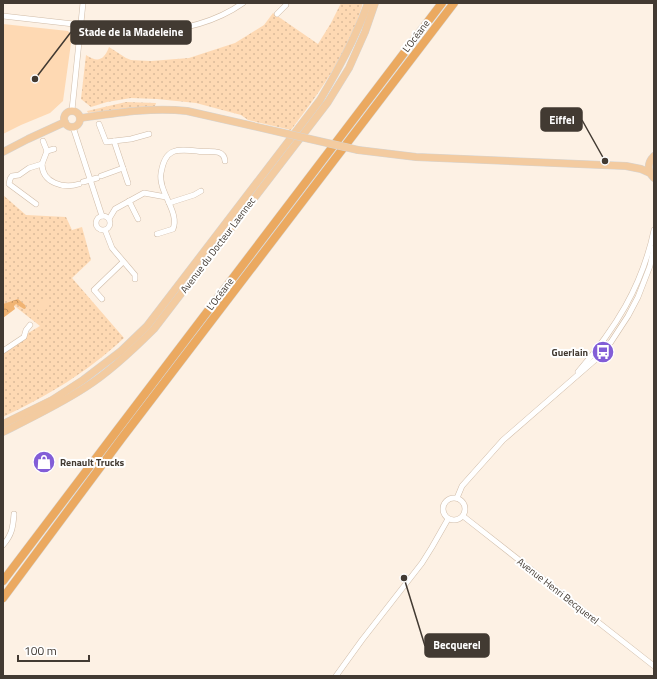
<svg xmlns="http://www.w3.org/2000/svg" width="657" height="679" viewBox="0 0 657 679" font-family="'Titillium Web',sans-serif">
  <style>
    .grass { fill: url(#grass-dots) }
    .forest { fill: url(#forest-crowns) }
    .pitch { fill: #fed9b3 }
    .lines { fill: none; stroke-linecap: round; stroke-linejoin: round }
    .minor-casing { stroke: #d0bca8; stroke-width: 6 }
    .major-casing { stroke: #d5d4d2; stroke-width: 8 }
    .highway-casing { stroke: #d5d4d2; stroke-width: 9 }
    .minor { stroke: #fff; stroke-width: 5 }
    .major { stroke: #f3cba0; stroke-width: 7 }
    .highway { stroke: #eba960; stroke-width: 8 }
    .major-bridge-casing { stroke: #d5d4d2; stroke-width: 8; stroke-linecap: butt }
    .major-bridge { stroke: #f3cba0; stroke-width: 7 }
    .labels { text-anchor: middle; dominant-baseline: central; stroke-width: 4; stroke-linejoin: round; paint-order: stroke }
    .street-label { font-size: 10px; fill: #423a32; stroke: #fff }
    .poi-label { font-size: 10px; font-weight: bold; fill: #423a32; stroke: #fff; text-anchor: end }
    .leader { fill: none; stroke: #423a32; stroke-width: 1.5 }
    .callout-dot { fill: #423a32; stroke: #fff; stroke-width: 1.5 }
    .callout { fill: #423a32; stroke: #423a32; stroke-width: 1.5 }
    .callout-label { font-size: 11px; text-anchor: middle; font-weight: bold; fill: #fff }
  </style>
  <defs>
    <pattern id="grass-dots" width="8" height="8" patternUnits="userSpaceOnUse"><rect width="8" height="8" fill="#fed9b3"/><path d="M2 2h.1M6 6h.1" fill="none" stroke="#dbbb9a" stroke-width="1.8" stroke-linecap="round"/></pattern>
    <pattern id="forest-crowns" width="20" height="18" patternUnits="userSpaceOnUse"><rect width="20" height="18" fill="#f1b473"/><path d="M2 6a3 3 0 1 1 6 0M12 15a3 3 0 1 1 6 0" fill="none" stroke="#c5935f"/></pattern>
  </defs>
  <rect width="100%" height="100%" fill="#fdf1e4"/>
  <!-- grass -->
  <g class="grass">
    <path d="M341,3H363C350,50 320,92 291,130L248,120L241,115L196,103L157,99L131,98L107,102L91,107L81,99L86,55C98,63 104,60 109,47L126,58L131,60L151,61L189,58L235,43L264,25L273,13L318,44L331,23Z"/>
    <path d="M126,102L156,103L155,106L88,113L87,111Z"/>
    <path d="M3,195L26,215L66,217L72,230L82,227L91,260L72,278L124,338C86,373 49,395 3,417V376L4,375L3,371V348L40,326L12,304L3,310Z"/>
  </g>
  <!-- forest -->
  <path class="forest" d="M18,299L25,305L26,308L24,309L16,304L14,306L15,309L3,318V304Z"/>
  <!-- pitch -->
  <g class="pitch">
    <path d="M3,24L68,31L72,36L63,101L50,113L21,125L3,134Z"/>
    <path d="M45,297L51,301V303L43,313H41L36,308Z"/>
  </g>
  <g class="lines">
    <!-- minor casing -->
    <g class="minor-casing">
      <g id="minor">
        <path d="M277,14L286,5"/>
        <path d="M3,16L144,32C180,31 213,24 243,3"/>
        <path d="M72,110L83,3"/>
        <path d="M99,124L106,142L114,141"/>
        <path d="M73,127L102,216"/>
        <path d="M43,141L47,151"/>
        <path d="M42,164L47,151L54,149"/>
        <path d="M101,176L123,168"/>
        <path d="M83,182L97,178"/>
        <path d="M128,183L114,141L131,139L149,134"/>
        <path d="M129,201L138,219"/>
        <path d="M169,203L194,195L201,191"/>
        <path d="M36,204L9,184L10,179L12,176L19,175L29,168L42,164C42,183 64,189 79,184"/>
        <circle cx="103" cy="223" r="7"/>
        <path d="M109,219L115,209L144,193L166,197"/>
        <path d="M105,230L112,248L135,275V279"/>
        <path d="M157,234L173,229C180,212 158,192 161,173C165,148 176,149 197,151C206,153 224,147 225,161"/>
        <path d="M102,299L94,290L123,262"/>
        <path d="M3,351L24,337L26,330L30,325"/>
        <path d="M578,372C615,329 642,287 654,230"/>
        <circle cx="454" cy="509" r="11"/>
        <path d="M457,498L462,486L503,440L595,360L611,342L628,316L638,297L650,266L654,248"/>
        <path d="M463,516L654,666"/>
        <path d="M3,545C12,535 13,527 14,514"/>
        <path d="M336,676L362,640L422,563L432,547L448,519"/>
      </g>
    </g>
    <!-- major casing -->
    <g class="major-casing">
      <g id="major">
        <circle cx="72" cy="119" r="8"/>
        <path d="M81,118C116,113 151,107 187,111L288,134"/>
        <path d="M358,150L416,157L626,166L641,169L650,173"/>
        <path d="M3,152L28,139L65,122"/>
        <path d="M654,156C647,163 647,171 654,178"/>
        <path d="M3,424L52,400L83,380L121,351L147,326L320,100C339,68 355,39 368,3"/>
        <path d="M3,432C31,418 60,404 86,387C111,371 133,350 154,329L328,102L349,68L365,32L375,3"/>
      </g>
    </g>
    <!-- highway casing -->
    <g class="highway-casing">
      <g id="highway">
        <path d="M3,581L115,433L442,3"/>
        <path d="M3,598L122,438L454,3"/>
      </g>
    </g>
    <!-- minor -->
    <use href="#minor" class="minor"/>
    <!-- major -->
    <use href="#major" class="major"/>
    <!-- highway -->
    <use href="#highway" class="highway"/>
    <!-- major-bridge casing -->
    <g class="major-bridge-casing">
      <path id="major-bridge" d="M288,134L358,150"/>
    </g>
    <!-- major-bridge -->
    <use href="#major-bridge" class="major-bridge"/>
  </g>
  <!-- icons -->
  <defs>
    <g id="bus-disc" transform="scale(1.15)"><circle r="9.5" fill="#825dd7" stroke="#fff"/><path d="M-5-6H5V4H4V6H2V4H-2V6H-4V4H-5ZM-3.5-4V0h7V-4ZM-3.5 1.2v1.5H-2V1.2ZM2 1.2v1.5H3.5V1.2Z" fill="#fff"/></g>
    <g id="shop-disc" transform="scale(1.15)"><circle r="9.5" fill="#825dd7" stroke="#fff"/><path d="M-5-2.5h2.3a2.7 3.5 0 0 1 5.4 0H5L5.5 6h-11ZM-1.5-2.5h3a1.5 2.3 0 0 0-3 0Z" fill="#fff"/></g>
  </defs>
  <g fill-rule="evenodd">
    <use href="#bus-disc" x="603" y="352"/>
    <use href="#shop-disc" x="44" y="462"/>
  </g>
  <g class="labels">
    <!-- street labels -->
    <g class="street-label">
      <text transform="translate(416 36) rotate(-53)">L’Océane</text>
      <text transform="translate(218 245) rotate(-53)">Avenue du Docteur Laennec</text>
      <text transform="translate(220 294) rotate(-53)">L’Océane</text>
      <text transform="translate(558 591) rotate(38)">Avenue Henri Becquerel</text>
    </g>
    <!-- poi labels -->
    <g class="poi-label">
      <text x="588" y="352">Guerlain</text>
      <text x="60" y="462" text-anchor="start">Renault Trucks</text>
    </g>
  </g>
  <!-- callouts -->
  <path class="leader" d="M35 79L71 32M605 161L582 120M404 578L425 646"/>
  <g class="callout-dot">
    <circle cx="35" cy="79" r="4"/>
    <circle cx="605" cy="161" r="4"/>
    <circle cx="404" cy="578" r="4"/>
  </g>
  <g class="callout">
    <rect x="71" y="21" width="120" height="23" rx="4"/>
    <rect x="541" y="108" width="41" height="23" rx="4"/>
    <rect x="425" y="634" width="64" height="23" rx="4"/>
  </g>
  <g class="callout-label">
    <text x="131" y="36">Stade de la Madeleine</text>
    <text x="562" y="124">Eiffel</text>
    <text x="457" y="649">Becquerel</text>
  </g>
  <!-- border -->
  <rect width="657" height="679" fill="none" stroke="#423a32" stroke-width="8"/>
  <!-- scale -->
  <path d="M18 655v6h71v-6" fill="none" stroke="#423a32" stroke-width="2"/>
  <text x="24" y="655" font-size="12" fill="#423a32" stroke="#ffffff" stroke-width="3" paint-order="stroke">100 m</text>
</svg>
